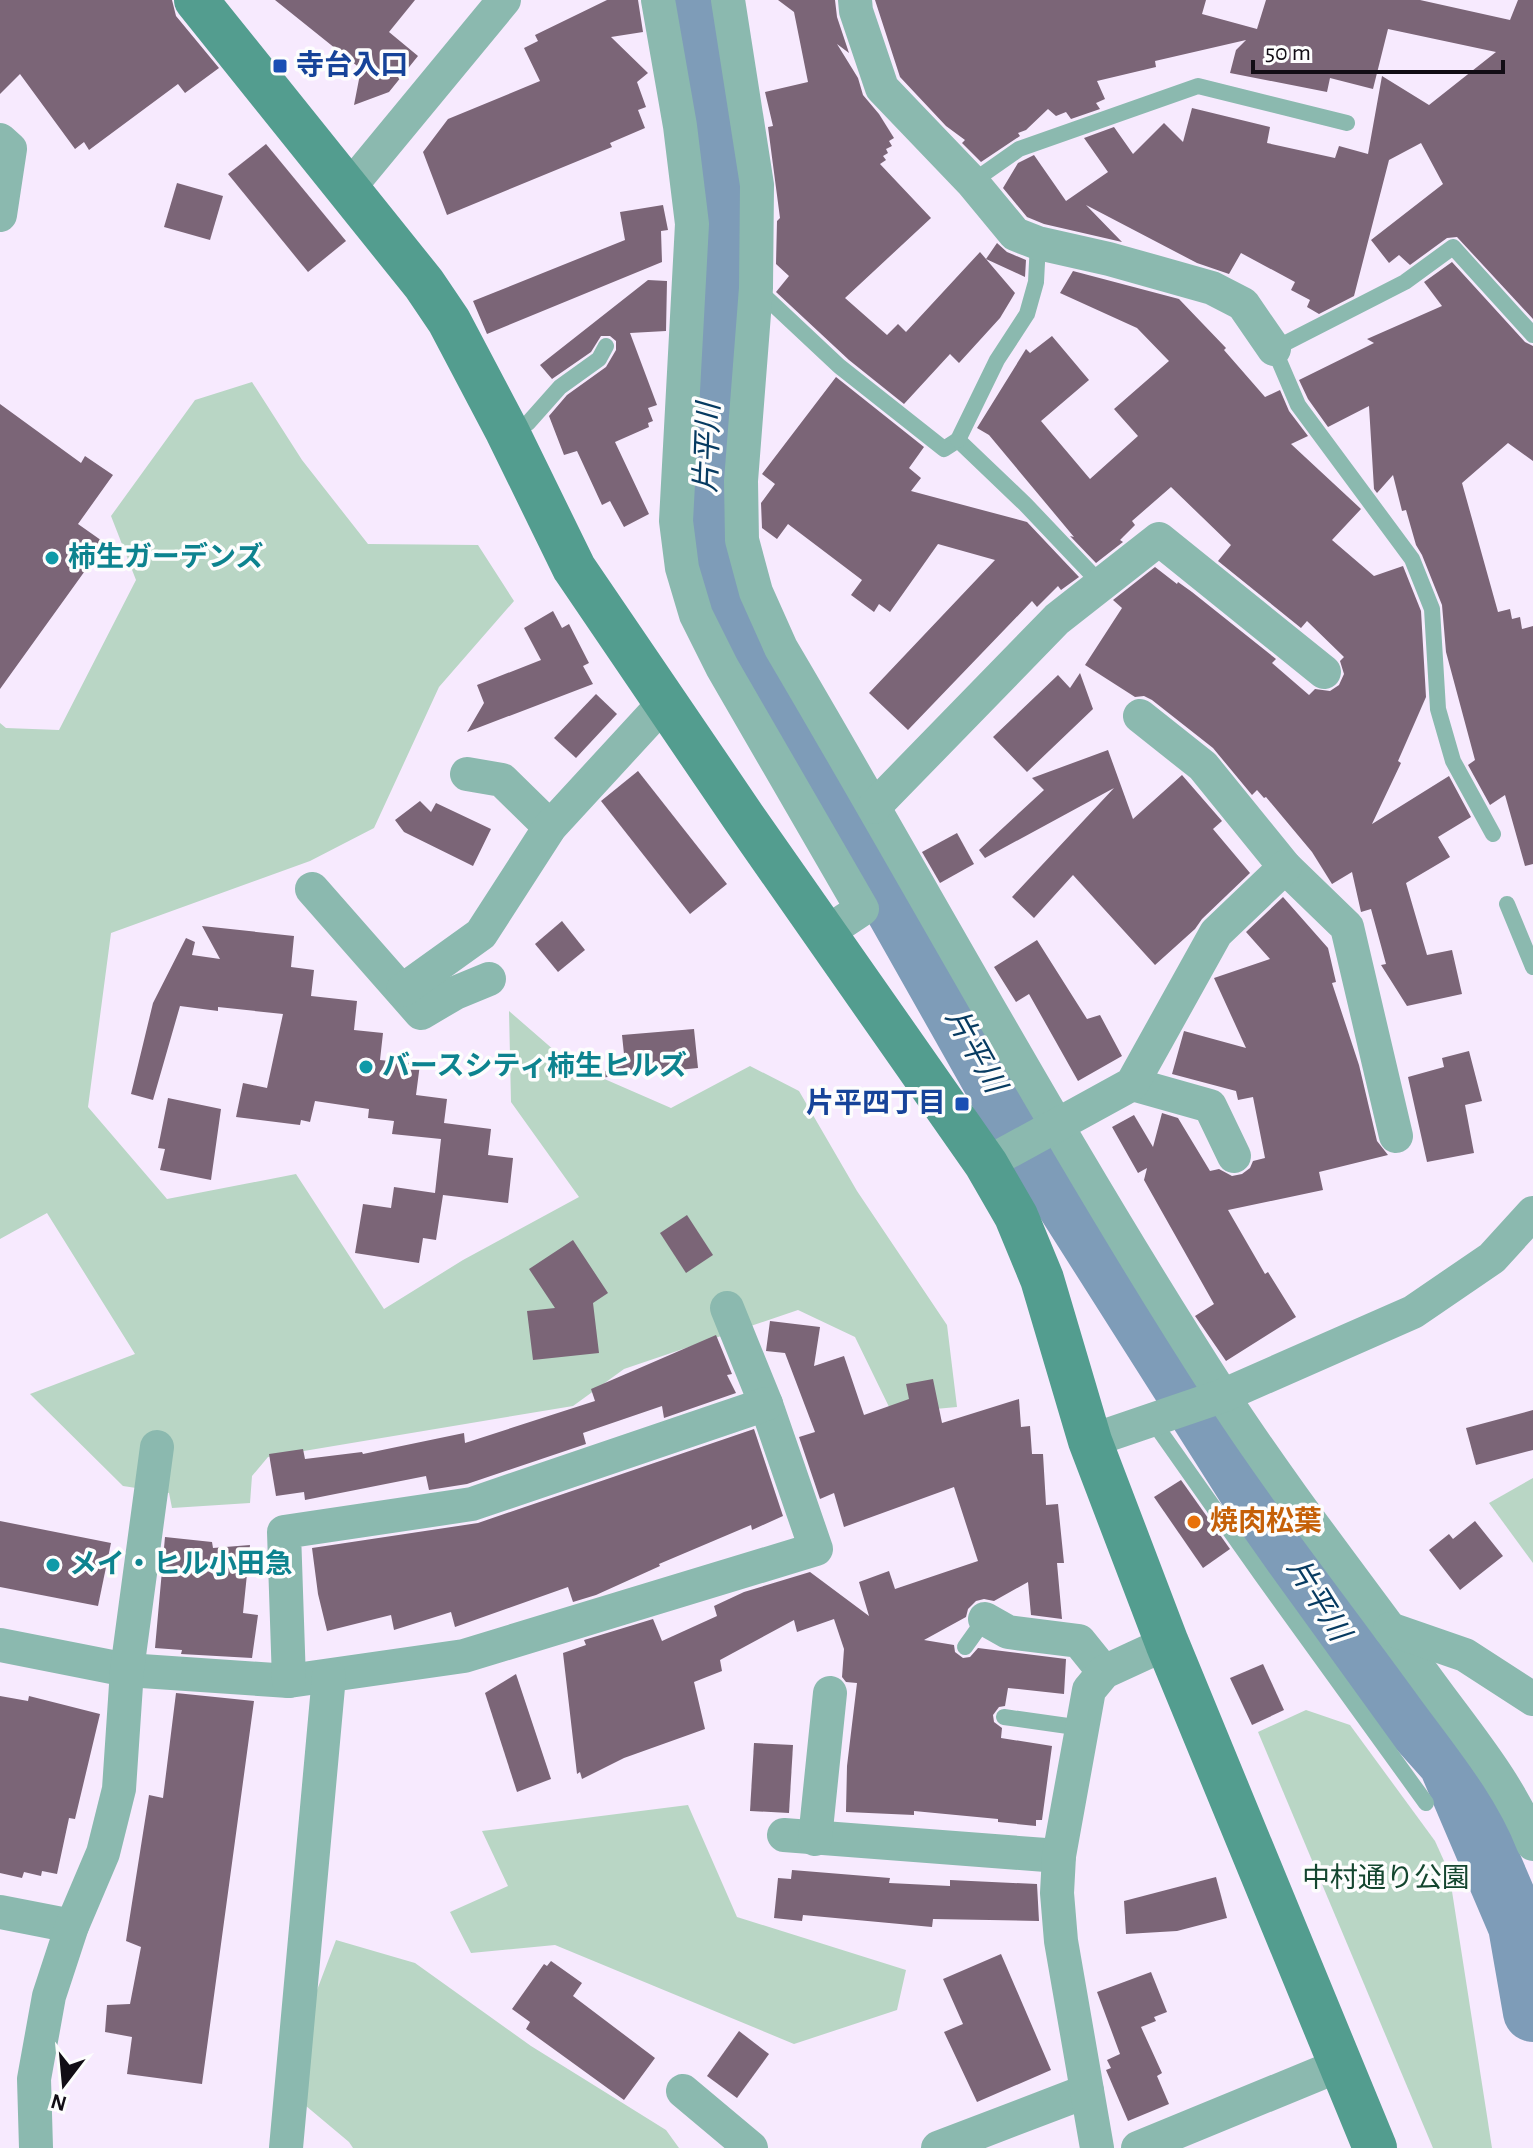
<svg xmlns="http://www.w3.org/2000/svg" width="1533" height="2148" viewBox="0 0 1533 2148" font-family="'Alegreya Sans','Noto Sans JP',sans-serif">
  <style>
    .green { fill: #b9d6c5 }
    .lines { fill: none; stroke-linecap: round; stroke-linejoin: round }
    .river { stroke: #7e9cb8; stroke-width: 60 }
    .building { fill: #7b6577 }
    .lane { stroke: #8bb9af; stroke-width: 16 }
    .street { stroke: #8bb9af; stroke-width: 34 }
    .secondary { stroke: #539d8f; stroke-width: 44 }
    .transit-dot { fill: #1a4fb4; stroke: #fdfdfd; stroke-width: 3 }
    .culture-dot { fill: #0f9aa8; stroke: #fdfdfd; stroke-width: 3 }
    .food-dot { fill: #e8710a; stroke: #fdfdfd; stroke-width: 3 }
    .labels { text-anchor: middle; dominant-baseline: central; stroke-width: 7; stroke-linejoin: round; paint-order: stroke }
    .transit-label { font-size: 28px; font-weight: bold; fill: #164399; stroke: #fdfdfd; text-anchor: start }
    .culture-label { font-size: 28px; font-weight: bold; fill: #0d838f; stroke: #fdfdfd; text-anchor: start }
    .food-label { font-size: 28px; font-weight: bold; fill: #c56008; stroke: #fdfdfd; text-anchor: start }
    .park-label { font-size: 28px; fill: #14462f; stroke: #fdfdfd }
    .water-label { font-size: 30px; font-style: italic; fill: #073b61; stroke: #fdfdfd }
  </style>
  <rect width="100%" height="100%" fill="#f7eafe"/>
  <!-- green -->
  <g class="green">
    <path d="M252,382L302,460L368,544L478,545L514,601L439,687L374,828L310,861L111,933L88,1107L167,1199L296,1174L384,1309L463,1260L579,1197L511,1102L509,1011L570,1064L671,1108L750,1066L799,1091L857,1191L947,1325L957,1407L892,1413L855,1337L798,1310L624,1369L573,1406L268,1457L252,1476L250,1503L172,1508L169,1493L123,1486L30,1394L135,1354L47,1213L0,1239V723L6,728L59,730L136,580L111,516L195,400Z"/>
    <path d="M1533,1478V1563L1489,1503Z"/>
    <path d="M1306,1710L1350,1725L1435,1841L1449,1872L1492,2148H1433L1258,1732Z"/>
    <path d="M688,1805L737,1917L906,1970L897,2010L794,2044L555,1945L471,1953L450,1912L508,1886L482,1831Z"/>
    <path d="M336,1940L415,1963L531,2046L666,2130L679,2148H353L349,2142L281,2085Z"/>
  </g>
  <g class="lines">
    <!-- river -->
    <path class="river" d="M692,0L720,217L704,490L717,594L748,660L805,749L1023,1135L1355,1658L1448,1762L1518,1926L1533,2012"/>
  </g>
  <!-- building -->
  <g class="building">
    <path d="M0,0H172L176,16L219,68L185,93L178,84L89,150L84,142L75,149L20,74L0,94Z"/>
    <path d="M275,0H415L389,32L418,56L389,92L354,105L361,69Z"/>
    <path d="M607,0H638L643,32L611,37L648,73L637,82L646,107L638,110L645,128L610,143L612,147L447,215L423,152L448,119L540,81L524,48L538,41L535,35Z"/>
    <path d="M778,0H835L837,17L849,53L837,44L858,78L863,95L879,114L894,138L889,141L892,146L886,149L888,153L883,156L886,160L880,164L931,218L845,298L887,335L898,324L906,332L980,252L986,259L997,243L1007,252L1026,260L1025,277L986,259L1015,293L1000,318L959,363L950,354L904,404L849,360L776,292L789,276L776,264L777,221L780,218L768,127L773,126L765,92L808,82L794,12Z"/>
    <path d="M875,0H1206L1202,14L1257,29L1266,0H1420L1510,20L1518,0H1533V319L1457,237L1447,238L1410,265L1399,255L1389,263L1371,240L1443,184L1421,143L1389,160L1354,296L1319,314L1307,307L1310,300L1291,290L1295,282L1241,253L1229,274L1197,263L1086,205L1122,242L1044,224L1027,217L1003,188L1018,163L1034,155L1066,201L1108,172L1084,138L1114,127L1133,154L1164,123L1183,142L1192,108L1270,127L1267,143L1335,158L1339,146L1368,154L1382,76L1429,105L1496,52L1388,29L1373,89L1330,78L1327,92L1230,73L1236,50L1246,40L1155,61L1156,67L1097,81L1105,99L1096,103L1100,109L1071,119L1066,112L1056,116L1048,109L1026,130L1018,133L1020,136L981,162L962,143L965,140L946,126L900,77Z"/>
    <path d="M266,144L346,241L308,272L228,174Z"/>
    <path d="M177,183L223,196L210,240L164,227Z"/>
    <path d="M663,205L668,230L661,231L662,262L487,334L473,301L625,240L620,212Z"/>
    <path d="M1452,262L1525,342L1533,346V461L1508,443L1462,483L1498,612L1510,609L1512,619L1520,617L1522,629L1533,626V864L1525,866L1505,795L1490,805L1468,765L1475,760L1446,652L1442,605L1422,555L1416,545L1406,510L1402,511L1393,475L1377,493L1374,489L1369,406L1328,427L1308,399L1299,380L1374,343L1367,339L1442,306L1424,282Z"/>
    <path d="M1073,271L1179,299L1226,348L1224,350L1265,397L1280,390L1289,411L1308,436L1291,444L1361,509L1332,540L1374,576L1403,566L1421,611L1426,697L1398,761L1401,763L1372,824L1449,776L1471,817L1438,837L1450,857L1406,883L1427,955L1452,950L1462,994L1407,1006L1381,965L1386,964L1371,909L1361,912L1352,872L1332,884L1312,852L1266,797L1264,798L1257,790L1252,795L1213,748L1152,700L1144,696L1135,697L1085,665L1122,608L1113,600L1155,567L1177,584L1178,582L1192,592L1276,659L1272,663L1309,695L1315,689L1330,691L1339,685L1344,674L1340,661L1344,657L1307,621L1301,628L1218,561L1231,545L1171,487L1132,521L1135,525L1120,540L1123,542L1096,563L1070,536L1074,537L989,435L977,428L1026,349L1030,353L1052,336L1089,380L1041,421L1090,479L1138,436L1114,409L1169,361L1137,328L1060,293Z"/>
    <path d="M648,280L667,281L666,331L630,333L657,405L648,408L653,421L648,423L649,427L615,442L649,514L624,527L610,501L602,505L577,451L564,455L549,416L567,395L606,367L616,350V341L610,336H601L591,352L552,379L540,365Z"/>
    <path d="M836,377L924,447L909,468L921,478L911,491L1027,522L1079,577L1061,590L1058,586L1037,607L1032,601L908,730L869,693L995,560L938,544L890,612L879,604L874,612L851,595L862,580L788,524L777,539L762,528L761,503L775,484L762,474Z"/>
    <path d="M0,404L81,463L85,456L113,475L78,524L105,543L0,689Z"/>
    <path d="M553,611L562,628L569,624L589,663L583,666L593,684L467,732L484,703L477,685L541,660L524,628Z"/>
    <path d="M1080,673L1093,709L1027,772L993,737L1058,675L1070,688Z"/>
    <path d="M596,694L617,714L576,758L554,738Z"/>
    <path d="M1108,750L1133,819L1182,775L1222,821L1213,829L1250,873L1202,919L1195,929L1155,965L1073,875L1034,918L1012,897L1114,788L985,858L979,850L1044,790L1032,778Z"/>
    <path d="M638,771L727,884L690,914L601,801Z"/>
    <path d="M420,801L431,812L436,803L491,829L473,866L404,832L395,820Z"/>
    <path d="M957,833L974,864L940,883L922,852Z"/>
    <path d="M1283,897L1328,948L1336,982L1332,983L1359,1065L1377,1141L1388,1155L1319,1172L1323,1190L1228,1210L1265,1274L1268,1272L1296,1317L1226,1361L1195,1316L1214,1304L1144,1180L1147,1168L1138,1173L1112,1127L1134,1115L1153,1147L1162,1113L1178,1118L1210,1171L1219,1169L1232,1176L1242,1174L1250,1168L1253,1161L1265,1158L1253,1097L1238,1100L1236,1091L1172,1074L1184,1031L1246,1048L1214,978L1270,959L1246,932Z"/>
    <path d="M562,921L585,950L558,972L535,944Z"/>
    <path d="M202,926L294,936L291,967L314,970L311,996L357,1001L354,1030L383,1033L380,1060L420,1064L416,1095L447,1099L444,1123L491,1129L488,1155L513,1158L508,1203L443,1195L436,1240L423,1238L419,1263L355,1253L363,1204L391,1208L394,1187L435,1193L441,1139L392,1134L394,1121L368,1118L369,1109L315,1101L310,1122L301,1120L300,1125L236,1117L243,1083L267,1088L283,1014L218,1007V1011L180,1006L153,1100L131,1094L153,1003L186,938L195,942L192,955L220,959Z"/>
    <path d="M1037,940L1087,1019L1100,1015L1122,1056L1078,1081L1029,994L1016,1002L994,967Z"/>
    <path d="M694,1029L698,1068L598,1078L624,1054L622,1035Z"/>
    <path d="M1469,1051L1482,1101L1465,1105L1474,1153L1427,1162L1408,1077L1444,1067L1442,1058Z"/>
    <path d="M168,1098L221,1109L211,1180L160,1170L165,1149L158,1148Z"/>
    <path d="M687,1215L713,1255L686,1273L660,1233Z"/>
    <path d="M573,1240L608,1293L593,1303L599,1353L533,1360L527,1311L555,1308L529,1269Z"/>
    <path d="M770,1321L820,1327L814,1366L844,1356L864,1415L909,1399L906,1384L933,1379L942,1423L1019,1399L1021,1427L1030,1426L1032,1454H1043L1046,1505L1058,1504L1064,1563H1057L1062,1619L1031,1615L1028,1582L994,1601L984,1599L976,1601L968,1609L966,1617L924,1640L954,1645L955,1652L963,1658L970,1657L978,1648L1066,1659L1064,1694L1008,1688L1005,1706L999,1707L993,1715L994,1722L1002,1728L1001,1738L1052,1746L1042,1820H1036V1826L998,1822V1819L914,1811V1815L846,1812L847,1766L857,1683L846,1682L842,1677L844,1649L834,1619L797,1632L794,1620L720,1660L722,1671L694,1682L705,1729L624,1758L582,1779L580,1772L577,1774L563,1653L586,1645L584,1640L653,1619L662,1641L717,1616L714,1606L744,1592L810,1572L869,1616L859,1582L889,1571L895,1589L978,1561L954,1487L844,1527L834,1493L820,1499L799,1437L815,1432L785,1353L766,1351Z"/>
    <path d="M716,1335L732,1374L727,1375L736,1393L664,1418L662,1406L583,1433L586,1444L467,1484L429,1490L426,1476L305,1500L304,1492L276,1496L269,1454L303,1449L305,1459L362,1452L363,1454L464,1433L465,1443L595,1401L591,1389Z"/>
    <path d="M1533,1410V1450L1476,1465L1466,1428Z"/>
    <path d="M754,1429L783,1516L752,1530L751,1525L659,1564L660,1566L596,1595L573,1602L568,1587L455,1627L451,1612L394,1630L391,1615L327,1631L318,1594L312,1548L478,1523Z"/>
    <path d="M1181,1480L1230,1549L1203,1568L1154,1497Z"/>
    <path d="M0,1521L111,1543L98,1606L0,1587Z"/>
    <path d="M1475,1521L1503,1556L1460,1590L1429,1550L1449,1534L1453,1539Z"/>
    <path d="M165,1537L212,1542L213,1548L250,1545L243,1613L258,1615L252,1658L181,1654L182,1650L155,1648Z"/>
    <path d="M1263,1664L1284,1710L1252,1725L1230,1678Z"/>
    <path d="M516,1674L551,1779L517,1792L485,1693Z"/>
    <path d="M176,1693L254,1701L202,2084L127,2074L132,2037L105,2032L107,2005L130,2004L141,1947L126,1941L149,1795L163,1798Z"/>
    <path d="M0,1696L28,1701L29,1696L100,1714L75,1819L69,1818L57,1874L42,1871L41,1876L24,1872L22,1878L0,1873Z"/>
    <path d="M754,1743L793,1745L789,1813L750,1811Z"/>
    <path d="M792,1870L890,1878L889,1883L950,1886V1880L1037,1884L1039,1921L933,1919L932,1927L803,1915L802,1921L774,1918L778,1878L791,1879Z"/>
    <path d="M1216,1877L1227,1918L1177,1931L1126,1934L1124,1901Z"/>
    <path d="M1001,1954L1051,2070L977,2102L944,2032L963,2024L943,1979Z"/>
    <path d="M551,1961L582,1983L573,1996L655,2058L624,2100L526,2029L530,2022L512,2009L544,1964L547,1966Z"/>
    <path d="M1151,1972L1167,2012L1154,2017L1156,2021L1141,2027L1162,2073L1157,2076L1169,2104L1128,2121L1106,2070L1111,2068L1107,2060L1120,2054L1097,1992Z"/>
    <path d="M739,2031L769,2054L737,2098L707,2076Z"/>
  </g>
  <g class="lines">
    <!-- lane -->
    <g class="lane">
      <path d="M972,182L1019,149L1198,86L1347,123"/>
      <path d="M757,289L839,366L944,449L958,440L1025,504L1101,584"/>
      <path d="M510,430L528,423L560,387L599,359L606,346"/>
      <path d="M958,440L997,360L1027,314L1036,282L1038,243"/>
      <path d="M1493,834L1453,761L1438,709L1432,609L1412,559L1298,405L1274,349L1405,282L1453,247L1533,335"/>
      <path d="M1507,904L1533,967"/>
      <path d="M1152,1420L1262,1576L1426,1803"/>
      <path d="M965,1647L985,1619"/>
      <path d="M1004,1717L1082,1728"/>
    </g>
    <!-- street -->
    <g class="street">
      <path d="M658,0L680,126L692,224L676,521L682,568L696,615L722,667L862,909L826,933"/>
      <path d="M728,0L757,185L756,288L741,481L742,540L756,592L781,648C928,897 1065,1152 1222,1395C1288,1496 1363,1591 1434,1689C1470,1738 1511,1787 1533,1844"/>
      <path d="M855,0L856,11L882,88L972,182L1015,234L1038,243L1109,259L1212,288L1243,304L1274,349"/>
      <path d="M0,140L10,149L0,215"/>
      <path d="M348,189L504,0"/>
      <path d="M1140,716L1203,766L1285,867L1347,927L1396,1136"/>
      <path d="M467,774L502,780L550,827"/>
      <path d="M874,807L1057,619L1159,539L1324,672"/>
      <path d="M312,889L421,1013L455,993L489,979"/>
      <path d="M403,990L481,934L550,827L665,702"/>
      <path d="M1132,1084L1210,1106L1234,1156"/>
      <path d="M986,1164L1132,1084L1216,933L1285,867"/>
      <path d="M1090,1441L1222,1396L1413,1312L1492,1258L1533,1213"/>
      <path d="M985,1619L1008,1632L1079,1641L1104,1672"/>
      <path d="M1390,1629L1465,1655L1533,1699"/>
      <path d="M0,1645L127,1670L289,1681L464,1656L816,1549L766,1404L727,1308"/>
      <path d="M289,1681L284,1532L472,1504L766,1404"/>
      <path d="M784,1835L1059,1856"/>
      <path d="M815,1839L830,1693"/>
      <path d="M0,1912L72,1926"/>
      <path d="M683,2091L751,2148"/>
      <path d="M36,2148L34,2079L49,1996L72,1926L103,1853L119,1789L127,1670L157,1447"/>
      <path d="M286,2148L329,1676"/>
      <path d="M938,2148L1087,2091"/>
      <path d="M1097,2148L1061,1941L1057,1893L1059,1856L1089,1690L1104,1672L1167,1643"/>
      <path d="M1138,2148L1340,2065"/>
    </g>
    <!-- secondary -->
    <path class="secondary" d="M196,0L424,284L449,321L507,431L574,568L744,818L986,1164L1016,1216L1042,1279L1090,1441L1167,1643L1375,2148"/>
  </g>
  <!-- markers -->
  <g class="transit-dot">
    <rect x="272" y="58" width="16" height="16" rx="4"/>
    <rect x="954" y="1096" width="16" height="16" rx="4"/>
  </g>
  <g class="culture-dot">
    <circle cx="52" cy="558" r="8"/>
    <circle cx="366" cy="1067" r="8"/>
    <circle cx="53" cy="1565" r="8"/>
  </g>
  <circle class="food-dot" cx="1194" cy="1522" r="8"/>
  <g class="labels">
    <!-- transit labels -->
    <g class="transit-label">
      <text x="296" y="66">寺台入口</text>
      <text x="946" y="1104" text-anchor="end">片平四丁目</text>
    </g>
    <!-- culture labels -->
    <g class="culture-label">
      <text x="68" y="558">柿生ガーデンズ</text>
      <text x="382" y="1067">バースシティ柿生ヒルズ</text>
      <text x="69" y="1565">メイ・ヒル小田急</text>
    </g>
    <!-- food labels -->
    <g class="food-label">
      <text x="1210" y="1522">焼肉松葉</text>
    </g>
    <!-- park labels -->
    <g class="park-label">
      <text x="1386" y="1879">中村通り公園</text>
    </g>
    <!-- water labels -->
    <g class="water-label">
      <text transform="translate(708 448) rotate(-88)">片平川</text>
      <text transform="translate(975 1051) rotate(61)">片平川</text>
      <text transform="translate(1318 1600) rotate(58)">片平川</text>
    </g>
  </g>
  <!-- north arrow -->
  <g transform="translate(64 2084) rotate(196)" stroke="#fdfdfd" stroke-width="6" paint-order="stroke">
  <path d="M0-6L14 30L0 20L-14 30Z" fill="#120d15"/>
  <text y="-12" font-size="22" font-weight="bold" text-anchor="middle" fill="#120d15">N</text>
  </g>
  <!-- scale -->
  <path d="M1253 60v12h250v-12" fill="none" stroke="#120d15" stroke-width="4"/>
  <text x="1265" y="60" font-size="24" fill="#120d15" stroke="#fdfdfd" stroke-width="6" paint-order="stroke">50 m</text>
</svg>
